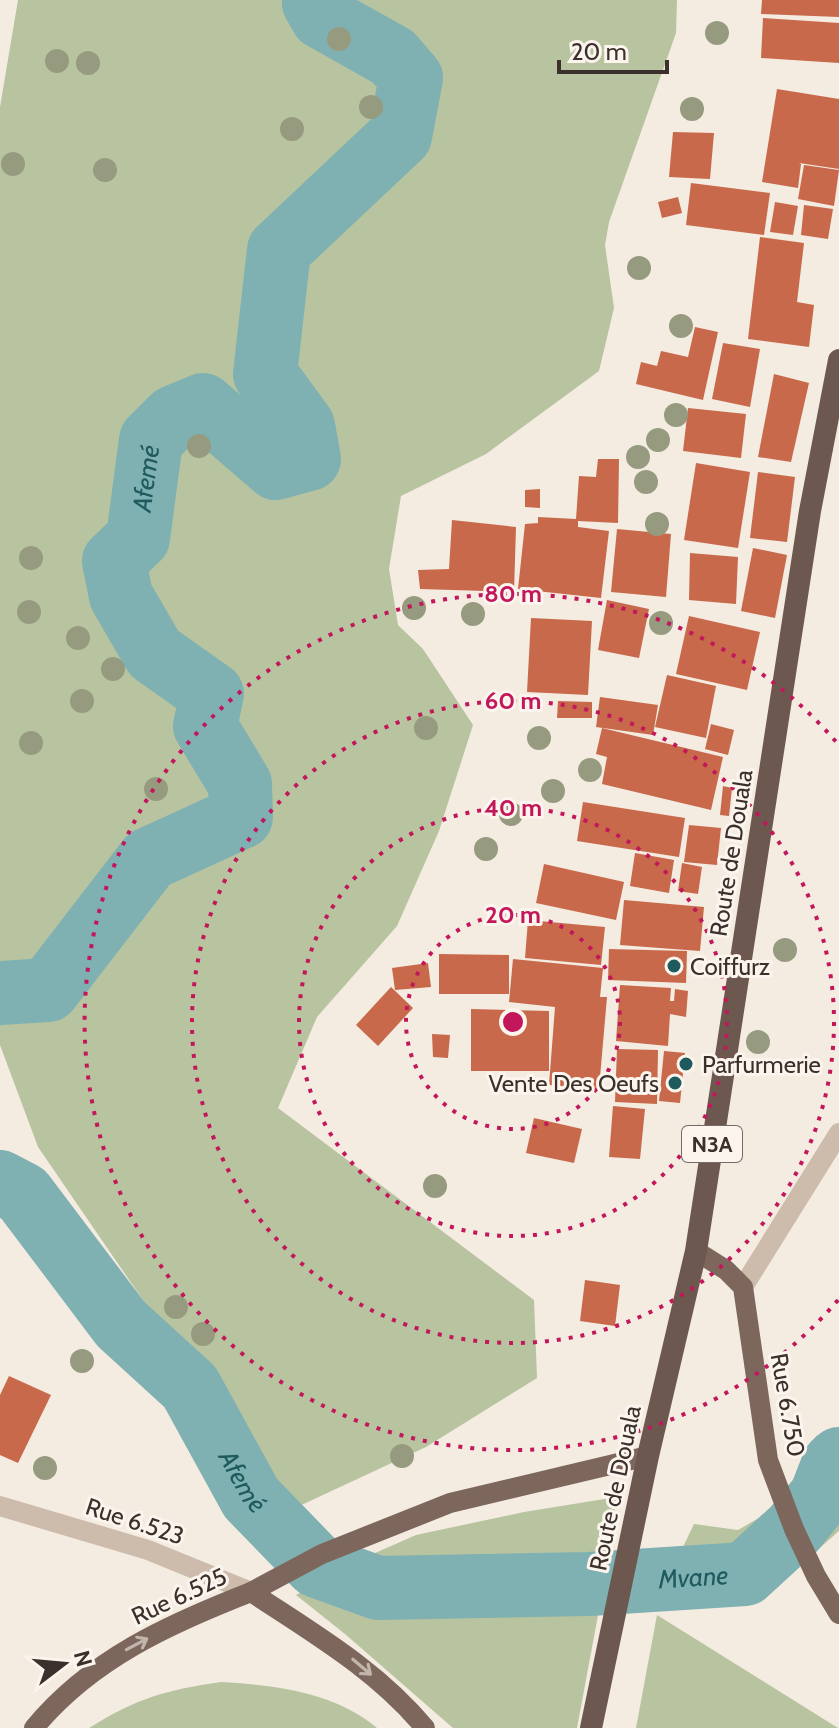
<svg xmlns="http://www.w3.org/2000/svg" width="839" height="1728" viewBox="0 0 839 1728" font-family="Cabin,sans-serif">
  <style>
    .green { fill: #b8c4a0 }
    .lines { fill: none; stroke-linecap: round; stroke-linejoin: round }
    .river { stroke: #7fb0b2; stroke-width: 64 }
    .building { fill: #c8694b }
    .minor { stroke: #cdbbac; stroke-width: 20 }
    .primary { stroke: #7d675c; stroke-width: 20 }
    .trunk { stroke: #6c584f; stroke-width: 22 }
    .tree { fill: #969b7f }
    .oneway { stroke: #c2b5ac }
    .ring { fill: none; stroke: #c2185b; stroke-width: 4; stroke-dasharray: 4 8 }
    .poi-dot { fill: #1f5a5e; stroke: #fbf5ee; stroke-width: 3 }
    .labels { text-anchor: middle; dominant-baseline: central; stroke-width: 6; stroke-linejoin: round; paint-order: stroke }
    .shield { fill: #fbf5ee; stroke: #756b66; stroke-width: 2 }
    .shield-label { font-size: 22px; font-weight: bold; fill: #3b302b }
    .street-label { font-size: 24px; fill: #3b302b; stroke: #fbf5ee }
    .poi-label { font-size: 24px; fill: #3b302b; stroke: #fbf5ee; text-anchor: start }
    .water-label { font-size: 26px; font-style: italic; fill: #1f5a5e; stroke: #fbf5ee }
    .centre { fill: #c2185b; stroke: #fbf5ee; stroke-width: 4 }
    .ring-label { font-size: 24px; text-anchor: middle; font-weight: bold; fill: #c2185b; stroke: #fbf5ee; stroke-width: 6; stroke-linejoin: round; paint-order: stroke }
  </style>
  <rect width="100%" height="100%" fill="#f4ebe1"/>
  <!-- green -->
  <g class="green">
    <path d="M18,0H677L676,33L609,222L605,245L614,308L599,371L486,454L401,496L389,569L398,625L423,649L473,725L439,831L397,926L317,1017L278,1108L534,1300L537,1378L426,1447L295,1508L184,1360L38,1147L0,1045V107Z"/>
    <path d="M839,1428V1531L814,1553L713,1607L663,1605L656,1581L659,1574H670L694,1524L738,1530L792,1499L824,1442Z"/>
    <path d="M617,1497L604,1583L577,1728H453L345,1634L296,1595L357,1561L416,1535L524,1512Z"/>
    <path d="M657,1615L838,1728H636Z"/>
    <path d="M221,1682C275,1685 334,1692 377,1728H89C137,1698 166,1690 221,1682Z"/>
  </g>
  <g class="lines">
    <!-- river -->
    <g class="river">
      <path id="s1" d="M0,993L48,990L149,859L241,817L240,784L205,726L212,694L154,653L121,596L114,561L138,538L151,440L174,417L203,405L276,468L309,459L303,426L265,374L279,250L400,136L411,78L393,57L322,17L314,3L315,0"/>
      <path id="s2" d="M0,1182L23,1194L121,1324L190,1387L251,1498L317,1566L378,1588L589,1584L745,1574L794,1529L821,1496L833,1465L839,1459"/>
    </g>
  </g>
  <!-- building -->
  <g class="building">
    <path d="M762,0H839V17L761,14Z"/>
    <path d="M763,18L839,23V63L761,58Z"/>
    <path d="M777,89L839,99V169L799,163L801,164L798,188L762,182Z"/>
    <path d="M673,132L714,133L710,179L669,177Z"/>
    <path d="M804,165L839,170L834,206L798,199Z"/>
    <path d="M691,183L770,193L764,235L686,225Z"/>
    <path d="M678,197L682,213L662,218L658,202Z"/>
    <path d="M775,202L798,206L793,235L770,232Z"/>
    <path d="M804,205L833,209L828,239L801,235Z"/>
    <path d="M760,237L804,243L797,302L814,305L809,347L748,339Z"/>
    <path d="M695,327L718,332L703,400L636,384L641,362L657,366L661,351L688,357Z"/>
    <path d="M723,343L760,349L750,407L712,399Z"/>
    <path d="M774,374L809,383L791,462L758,457Z"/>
    <path d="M688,408L746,414L741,458L683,451Z"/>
    <path d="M598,459H619L618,523L578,521V527L609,531L601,598L518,589L525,524L538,523V517L576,519L579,476L596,477Z"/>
    <path d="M696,463L750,472L738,548L684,540Z"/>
    <path d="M758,472L795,477L787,542L750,538Z"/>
    <path d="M540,489V508L525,507V490Z"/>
    <path d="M452,520L516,527L514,592L420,589L418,570L449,569Z"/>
    <path d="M617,529L671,534L666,597L611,592Z"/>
    <path d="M753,548L787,555L775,618L741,611Z"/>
    <path d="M690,553L738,557L736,604L689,600Z"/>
    <path d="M607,600L649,609L639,658L598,650Z"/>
    <path d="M689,616L760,632L747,690L676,674Z"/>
    <path d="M531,618L592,621L588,695L527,692Z"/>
    <path d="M667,675L716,686L706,738L655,727Z"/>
    <path d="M600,697L658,705L653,735L596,727Z"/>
    <path d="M558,701L592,702V718H557Z"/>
    <path d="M711,724L734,730L728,755L705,749Z"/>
    <path d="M602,728L723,757L711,810L602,784L607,757L596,754Z"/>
    <path d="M723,786L732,788L729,816L720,815Z"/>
    <path d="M583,802L685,818L679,857L577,841Z"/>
    <path d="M689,825L721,828L717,865L684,862Z"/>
    <path d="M635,853L674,860L669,893L630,886Z"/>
    <path d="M682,863L702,867L698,894L678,891Z"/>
    <path d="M544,864L624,882L616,920L536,903Z"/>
    <path d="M624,900L704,907L700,951L620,945Z"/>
    <path d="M528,920L605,927L601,965L525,958Z"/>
    <path d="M609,949L687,951L686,983L608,980Z"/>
    <path d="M439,954L509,955V994H439Z"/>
    <path d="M513,959L603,968L600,997H607L599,1089L549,1085L555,1007L509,1002Z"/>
    <path d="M428,963L431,987L395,990L392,968Z"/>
    <path d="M620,985L671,988L670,1001H674L675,989L688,991L686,1017L670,1014L668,1046L616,1041Z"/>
    <path d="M391,987L413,1008L378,1046L356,1025Z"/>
    <path d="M471,1009L549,1011V1071H471Z"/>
    <path d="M432,1034L450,1035L448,1058L433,1057Z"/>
    <path d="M617,1049L658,1050L657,1104L615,1102Z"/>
    <path d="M664,1051L685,1053L680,1103L659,1101Z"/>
    <path d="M613,1106L645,1109L640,1159L609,1157Z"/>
    <path d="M534,1118L582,1129L574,1163L526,1153Z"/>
    <path d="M585,1280L620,1285L615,1326L580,1321Z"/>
    <path d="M9,1376L51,1395L18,1463L0,1455V1395Z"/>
  </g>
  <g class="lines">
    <!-- minor -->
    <g class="minor">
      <path d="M743,1287L839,1133"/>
      <path d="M0,1506L148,1550L251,1592"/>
    </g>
    <!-- primary -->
    <g class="primary">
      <path d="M696,1251L726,1270L743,1287L768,1460L794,1529L816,1576L839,1614"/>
      <path d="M251,1592L322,1554L450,1503L648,1456"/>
      <path d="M34,1728C91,1659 169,1624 251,1592C313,1633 377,1670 425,1728"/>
    </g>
    <!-- trunk -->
    <path class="trunk" d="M591,1728L648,1456L696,1251L810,511L839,360"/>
  </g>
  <!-- trees -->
  <g class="tree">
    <circle cx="717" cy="33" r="12"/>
    <circle cx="339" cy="39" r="12"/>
    <circle cx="57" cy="61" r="12"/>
    <circle cx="88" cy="63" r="12"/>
    <circle cx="371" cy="107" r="12"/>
    <circle cx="692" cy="109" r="12"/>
    <circle cx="292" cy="129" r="12"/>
    <circle cx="13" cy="164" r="12"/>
    <circle cx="105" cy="170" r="12"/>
    <circle cx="639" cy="268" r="12"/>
    <circle cx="681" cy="326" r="12"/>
    <circle cx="676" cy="415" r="12"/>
    <circle cx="658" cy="440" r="12"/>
    <circle cx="199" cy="446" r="12"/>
    <circle cx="638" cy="457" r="12"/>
    <circle cx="646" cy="482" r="12"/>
    <circle cx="657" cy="524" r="12"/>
    <circle cx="31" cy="558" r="12"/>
    <circle cx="414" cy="608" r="12"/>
    <circle cx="29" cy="612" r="12"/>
    <circle cx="473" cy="614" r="12"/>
    <circle cx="661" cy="623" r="12"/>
    <circle cx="78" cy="638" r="12"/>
    <circle cx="113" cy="669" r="12"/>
    <circle cx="82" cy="701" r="12"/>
    <circle cx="426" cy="728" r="12"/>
    <circle cx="539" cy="738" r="12"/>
    <circle cx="31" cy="743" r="12"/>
    <circle cx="590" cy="770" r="12"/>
    <circle cx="156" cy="789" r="12"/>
    <circle cx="553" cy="791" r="12"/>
    <circle cx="511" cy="814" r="12"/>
    <circle cx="486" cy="849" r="12"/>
    <circle cx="785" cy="950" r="12"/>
    <circle cx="758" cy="1042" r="12"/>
    <circle cx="435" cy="1186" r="12"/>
    <circle cx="176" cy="1307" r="12"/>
    <circle cx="203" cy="1334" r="12"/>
    <circle cx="82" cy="1361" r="12"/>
    <circle cx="402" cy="1456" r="12"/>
    <circle cx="45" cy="1468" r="12"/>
  </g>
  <!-- one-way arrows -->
  <defs><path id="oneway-shaft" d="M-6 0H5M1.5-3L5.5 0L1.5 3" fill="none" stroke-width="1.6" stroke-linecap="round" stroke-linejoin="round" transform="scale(2)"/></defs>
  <g class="oneway">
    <use href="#oneway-shaft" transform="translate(137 1644) rotate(-28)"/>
    <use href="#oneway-shaft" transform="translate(362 1667) rotate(40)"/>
  </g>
  <!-- distance rings -->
  <g class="ring">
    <circle cx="513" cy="1022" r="107"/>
    <circle cx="513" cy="1022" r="214"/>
    <circle cx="513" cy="1022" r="321"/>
    <path d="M838 1300A428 428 0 1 1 838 744"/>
  </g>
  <!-- markers -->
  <g class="poi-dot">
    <circle cx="674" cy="966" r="8"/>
    <circle cx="686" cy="1064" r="8"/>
    <circle cx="675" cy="1083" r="8"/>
  </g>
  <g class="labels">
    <!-- shield labels -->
    <rect class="shield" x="682" y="1126" width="60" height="36" rx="6"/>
    <g class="shield-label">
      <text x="712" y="1144">N3A</text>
    </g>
    <!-- street labels -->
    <g class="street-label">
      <text transform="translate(731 853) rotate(-81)">Route de Douala</text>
      <text transform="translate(788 1405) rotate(80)">Rue 6.750</text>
      <text transform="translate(615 1488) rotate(-78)">Route de Douala</text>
      <text transform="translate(135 1521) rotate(18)">Rue 6.523</text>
      <text transform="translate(179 1596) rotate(-25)">Rue 6.525</text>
    </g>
    <!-- poi labels -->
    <g class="poi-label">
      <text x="690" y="966">Coiffurz</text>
      <text x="702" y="1064">Parfurmerie</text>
      <text x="659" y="1083" text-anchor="end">Vente Des Oeufs</text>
    </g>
    <!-- water labels -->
    <g class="water-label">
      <text stroke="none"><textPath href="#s1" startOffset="714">Afemé</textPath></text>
      <text stroke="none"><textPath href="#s2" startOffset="390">Afemé</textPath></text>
      <text stroke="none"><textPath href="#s2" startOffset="884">Mvane</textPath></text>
    </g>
  </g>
  <circle cx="513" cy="1022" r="12" class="centre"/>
  <g class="ring-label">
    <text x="513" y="602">80 m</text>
    <text x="513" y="709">60 m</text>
    <text x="513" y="816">40 m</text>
    <text x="513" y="923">20 m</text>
  </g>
  <!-- north arrow -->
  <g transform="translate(64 1664) rotate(74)" stroke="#fbf5ee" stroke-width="6" paint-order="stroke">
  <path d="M0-6L14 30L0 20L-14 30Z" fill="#3b302b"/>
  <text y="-12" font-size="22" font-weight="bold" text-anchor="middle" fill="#3b302b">N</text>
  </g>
  <!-- scale -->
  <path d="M559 60v12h108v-12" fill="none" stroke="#3b302b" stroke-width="4"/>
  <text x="571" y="60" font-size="24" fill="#3b302b" stroke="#fbf5ee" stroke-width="6" paint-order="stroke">20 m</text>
</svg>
